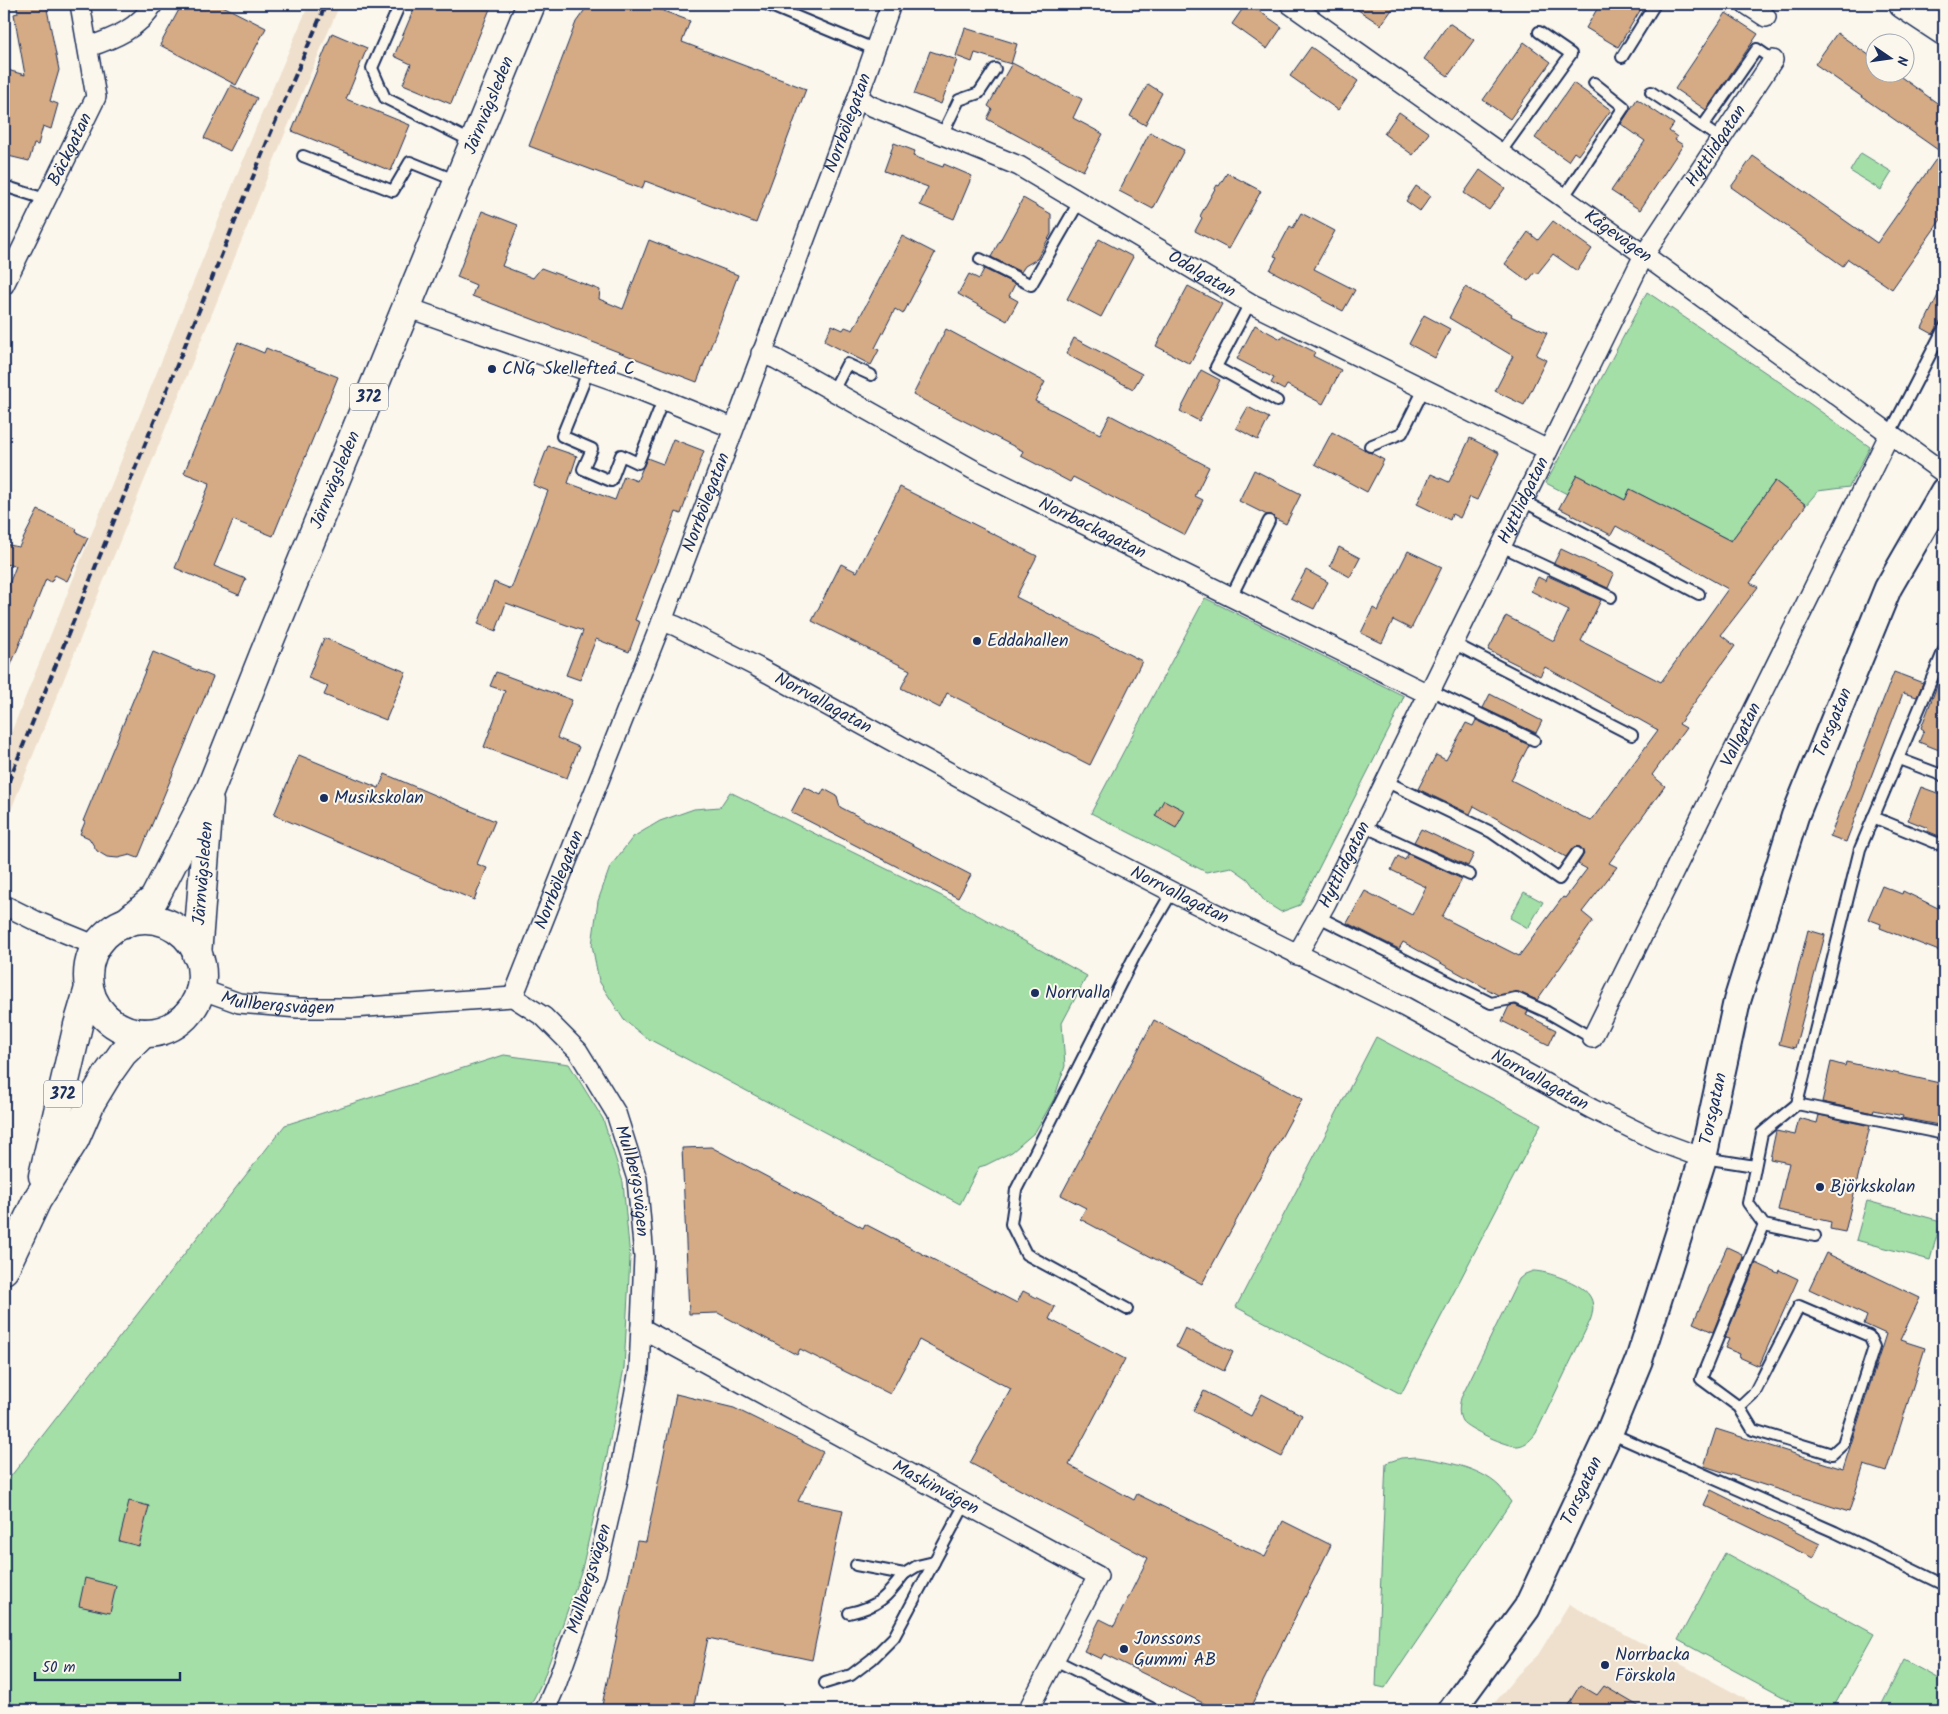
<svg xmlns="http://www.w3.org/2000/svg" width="1948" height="1714" viewBox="0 0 1948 1714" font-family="Kalam,sans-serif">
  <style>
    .built { fill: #efe0cd }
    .green { fill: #a3dfa6; stroke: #5f8782 }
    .building { fill: #d4ab85; stroke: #1b2f5e }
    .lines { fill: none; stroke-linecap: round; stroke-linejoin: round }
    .lane-casing { stroke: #1b2f5e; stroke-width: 14 }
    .street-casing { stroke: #1b2f5e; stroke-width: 22 }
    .secondary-casing { stroke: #1b2f5e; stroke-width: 30 }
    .primary-casing { stroke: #1b2f5e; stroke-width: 31 }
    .highway-casing { stroke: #1b2f5e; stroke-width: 31 }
    .lane { stroke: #fbf7ec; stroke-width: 10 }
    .street { stroke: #fbf7ec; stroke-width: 19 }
    .secondary { stroke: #fbf7ec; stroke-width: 26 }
    .primary { stroke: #fbf7ec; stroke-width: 28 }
    .highway { stroke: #fbf7ec; stroke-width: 28 }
    .rail { stroke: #1b2f5e; stroke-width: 4; stroke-dasharray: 8 4; stroke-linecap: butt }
    .poi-dot { fill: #1b2f5e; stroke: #fbf7ec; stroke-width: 2 }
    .labels { text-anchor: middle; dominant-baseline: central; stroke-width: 4; stroke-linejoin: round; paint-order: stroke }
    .shield { fill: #fbf7ec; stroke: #5e6b89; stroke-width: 1 }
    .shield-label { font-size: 16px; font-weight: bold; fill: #1b2f5e }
    .street-label { font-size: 18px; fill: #1b2f5e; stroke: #fbf7ec }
    .poi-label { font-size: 18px; fill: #1b2f5e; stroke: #fbf7ec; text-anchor: start }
  </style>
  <rect width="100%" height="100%" fill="#fbf7ec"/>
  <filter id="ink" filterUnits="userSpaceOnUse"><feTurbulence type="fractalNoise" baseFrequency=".02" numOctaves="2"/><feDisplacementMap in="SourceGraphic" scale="10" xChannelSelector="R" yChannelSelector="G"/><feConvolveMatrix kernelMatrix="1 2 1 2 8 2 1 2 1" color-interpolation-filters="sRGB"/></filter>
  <g filter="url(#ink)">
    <!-- built -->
    <g class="built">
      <path d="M309,4H340L286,131L4,827V750L259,120Z"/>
      <path d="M1569,1604L1766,1710H1491L1497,1700L1518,1674L1538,1655Z"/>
    </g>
    <!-- green -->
    <g class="green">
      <path d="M1861,153L1892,172L1881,190L1850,171Z"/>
      <path d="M1647,292L1781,383L1870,447L1849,487L1818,491L1806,505L1775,481L1731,541L1630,489L1625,500L1577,475L1567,494L1546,483Z"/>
      <path d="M1205,598L1404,696L1392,724L1300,905L1281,912L1265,902L1248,879L1231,867L1206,872L1091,813Z"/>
      <path d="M730,792L956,903L1087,976L1062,1023L1065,1066L1054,1099L1035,1132L1012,1152L986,1165L979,1167L960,1204L645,1037L624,1020L599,981L592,945L598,901L610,867L633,837L660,821L694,809L720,807Z"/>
      <path d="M1524,892L1543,902L1528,928L1510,918Z"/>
      <path d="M1376,1037L1541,1124L1401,1394L1236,1307Z"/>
      <path d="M504,1055L569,1064L603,1119L623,1182L630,1258L624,1368L603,1476L582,1569L543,1680L528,1710H4V1485L285,1125Z"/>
      <path d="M1867,1201L1941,1221L1930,1260L1856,1240Z"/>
      <path d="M1533,1271C1547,1271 1581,1283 1589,1295C1595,1303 1593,1313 1590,1321L1536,1433C1532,1439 1526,1445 1518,1446C1508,1447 1468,1429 1462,1421C1458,1414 1459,1406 1461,1398L1519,1279L1525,1274Z"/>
      <path d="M1417,1457C1444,1461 1479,1467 1499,1486C1504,1491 1507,1497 1511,1502L1385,1688L1376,1686L1386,1463L1401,1458Z"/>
      <path d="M1725,1553L1874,1634L1832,1710H1807L1678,1640Z"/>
      <path d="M1904,1660L1944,1682V1710H1879Z"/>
    </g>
    <!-- building -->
    <g class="building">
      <path d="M16,4H46L59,70L50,101L58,104L51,129L43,126L38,145L34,144L29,161L4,155V69L25,75L14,14L18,13Z"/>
      <path d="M182,4H219L266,28L236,85L160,45Z"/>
      <path d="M416,4H492L451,104L403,84L411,64L394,56Z"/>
      <path d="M589,4H645L690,21L682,42L806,89L756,223L645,181L642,189L529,146L576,22Z"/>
      <path d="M1246,4H1249L1282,27L1267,49L1232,24Z"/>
      <path d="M1349,4H1396L1381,25Z"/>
      <path d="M1600,4H1644L1618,47L1586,28Z"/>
      <path d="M1726,13L1758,34L1706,110L1675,89Z"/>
      <path d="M1449,23L1474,40L1448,76L1424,59Z"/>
      <path d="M965,28L1017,44L1011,64L975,53L972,62L956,56Z"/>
      <path d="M332,33L367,48L346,99L410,125L391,171L292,131Z"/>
      <path d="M1837,33L1876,60V72H1894L1944,108V215L1892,289L1848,259L1843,266L1731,187L1753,156L1877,243L1941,152L1815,64Z"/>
      <path d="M1524,42L1551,62L1510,119L1483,100Z"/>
      <path d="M1311,47L1358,81L1338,110L1290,76Z"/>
      <path d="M930,51L957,60L941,104L914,94Z"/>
      <path d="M1012,63L1082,99L1073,118L1103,134L1083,171L987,119L992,109L988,106Z"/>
      <path d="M1573,83L1611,110L1578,155L1574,152L1568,161L1535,138Z"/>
      <path d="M1148,84L1162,93L1145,125L1130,116Z"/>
      <path d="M231,85L257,98L230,151L204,138Z"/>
      <path d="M1637,99L1674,124L1669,131L1677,137L1675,140L1683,145L1640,210L1611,191L1645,141L1621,124Z"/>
      <path d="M1399,112L1429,133L1413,155L1384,134Z"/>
      <path d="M1150,132L1184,150L1153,209L1119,191Z"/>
      <path d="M894,143L915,151L913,156L943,167L944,164L972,176L954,219L920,205L928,187L884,171Z"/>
      <path d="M1480,170L1505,188L1489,210L1464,193Z"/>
      <path d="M1227,173L1261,191L1229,249L1195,231L1202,218L1200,216L1217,185L1219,186Z"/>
      <path d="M1416,186L1431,196L1420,211L1406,201Z"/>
      <path d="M1023,198L1051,214V234L1037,259L1025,266L1021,272L991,257Z"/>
      <path d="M482,211L518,225L502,266L533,278L541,268L600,290L599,299L623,309L649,240L738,275L697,382L472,296L476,285L457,277Z"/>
      <path d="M1301,213L1335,231L1314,269L1355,290L1343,311L1322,300L1323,298L1270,270L1277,257L1274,256L1290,226L1293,228Z"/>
      <path d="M1553,221L1592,249L1577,271L1553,254L1537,274L1535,272L1528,281L1505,264L1528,232L1538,240Z"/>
      <path d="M902,236L935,253L903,314L895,309L875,348L879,350L871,365L824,341L832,325L843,330L845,327L853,330Z"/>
      <path d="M1099,239L1133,257L1101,317L1067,299Z"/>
      <path d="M984,269L1015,284L1009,296L1018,301L1007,321L958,294L969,274L979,279Z"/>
      <path d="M1944,283V318L1933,334L1922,328Z"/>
      <path d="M1188,286L1222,304L1190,364L1156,346Z"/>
      <path d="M1465,287L1486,298L1512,314L1511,316L1547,333L1536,355L1546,360L1524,405L1495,391L1513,356L1449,318Z"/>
      <path d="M1424,315L1450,329L1435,358L1409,344Z"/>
      <path d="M1255,325L1281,339L1283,336L1315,352L1313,356L1341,370L1323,404L1287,385L1284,390L1271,383L1274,378L1237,359Z"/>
      <path d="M946,329L1045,382L1035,401L1100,434L1110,415L1209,467L1195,496L1203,500L1185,535L1073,477L1070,482L1021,456L1023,451L913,395Z"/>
      <path d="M1074,338L1142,374L1133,389L1066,354Z"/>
      <path d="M238,342L264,353L266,348L338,377L273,536L233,520L214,566L246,579L239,595L175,568L210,483L184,473Z"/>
      <path d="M1201,370L1220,380L1199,421L1180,411Z"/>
      <path d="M1248,407L1269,418L1258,440L1236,428Z"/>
      <path d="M1332,432L1384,460L1367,492L1315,464Z"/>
      <path d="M1470,438L1499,453L1477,500L1470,497L1460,518L1452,514L1450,520L1417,504L1431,474L1449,482Z"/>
      <path d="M673,439L704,451L681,514L676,512L635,620L640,622L629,652L596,639L580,680L566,675L583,631L506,603L496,631L478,624L494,582L511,589L548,491L533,485L548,446L577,456L568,483L615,500L624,476L637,481L647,458L663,464Z"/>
      <path d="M1254,470L1301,494L1286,524L1276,519L1272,515H1267L1239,501Z"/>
      <path d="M1577,475L1625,500L1630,489L1731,541L1775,481L1806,505L1750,583L1758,587L1721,635L1735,646L1679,724L1686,728L1652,775L1665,786L1609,863L1617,867L1582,912L1593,921L1537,1000L1518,992L1498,995L1403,942L1399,949L1347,923L1365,891L1412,915L1426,887L1391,870L1398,856L1405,860L1408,854L1462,879L1442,917L1519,956L1563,897L1565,898L1587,869L1578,864L1584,854L1580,847H1574L1566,857L1474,806L1470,814L1418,789L1436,755L1446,760L1466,723L1473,726L1476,720L1529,745L1511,780L1591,821L1658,730L1545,667L1540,676L1488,650L1506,616L1554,641L1569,610L1531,591L1538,577L1546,581L1548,576L1601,600L1581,641L1661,682L1728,589L1616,526L1611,535L1559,508Z"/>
      <path d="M900,487L1037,556L1016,597L1142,661L1090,765L947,693L940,708L901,688L910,670L812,621L841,564L857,572Z"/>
      <path d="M38,510L77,529L76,532L88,538L67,581L55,575L51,582L46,579L4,682V597L16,566L4,564V544L19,547Z"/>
      <path d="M1339,547L1360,558L1350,577L1330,566Z"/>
      <path d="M1561,549L1614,574L1608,588L1554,563Z"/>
      <path d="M1408,551L1442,567L1411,629L1393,620L1382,643L1361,633L1373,608L1378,611Z"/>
      <path d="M1306,570L1328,582L1314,609L1291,598Z"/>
      <path d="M324,638L406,672L386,720L324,695L328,686L308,678Z"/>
      <path d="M153,652L213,677L138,858L130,855L118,858L107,857L97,851L89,838L80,834L85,822L83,821Z"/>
      <path d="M1943,670H1944V752L1919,742L1924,730L1921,728Z"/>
      <path d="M496,672L572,700L557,738L579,747L567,778L484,747L505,691L490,686Z"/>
      <path d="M1894,672L1923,683L1917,697L1903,693L1846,842L1830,836Z"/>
      <path d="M1490,694L1542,721L1536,733L1483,708Z"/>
      <path d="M299,755L379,788L385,774L495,821L477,864L487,868L474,900L274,815Z"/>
      <path d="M804,787L821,795L824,789L837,796L840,807L971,875L958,898L791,812Z"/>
      <path d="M1921,787L1940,794L1942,789H1944V838L1927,831L1928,828L1908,820Z"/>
      <path d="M1164,800L1185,811L1176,828L1155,816Z"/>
      <path d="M1421,829L1474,854L1468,866L1414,842Z"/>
      <path d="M1882,886L1902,894L1903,891L1944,911V953L1880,928L1881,924L1868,919Z"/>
      <path d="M1808,930L1825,935L1795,1048L1779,1044Z"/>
      <path d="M1515,1005L1528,1011L1526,1015L1556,1030L1549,1045L1502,1021L1509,1006Z"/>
      <path d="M1154,1020L1302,1099L1202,1284L1080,1219L1086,1208L1061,1195Z"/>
      <path d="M1831,1062L1845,1066L1846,1062L1944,1084V1126L1902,1118L1903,1116L1874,1110L1873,1113L1822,1102Z"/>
      <path d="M1819,1115L1870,1126L1845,1232L1830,1229L1831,1222L1778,1210L1789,1163L1770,1159L1776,1131L1795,1135L1799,1118L1817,1123Z"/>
      <path d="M711,1147L863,1228L865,1224L1017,1303L1023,1291L1055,1307L1049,1319L1125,1359L1069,1465L1134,1500L1137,1494L1265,1557L1283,1521L1331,1545L1249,1710H1217L1104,1654L1101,1659L1084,1651L1100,1619L1114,1626L1148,1558L970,1463L1011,1389L919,1340L890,1394L800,1349L797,1355L718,1313L689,1314L682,1148Z"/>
      <path d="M1727,1247L1742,1254L1741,1256L1743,1257L1713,1332L1693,1323Z"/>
      <path d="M1826,1253L1920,1298L1900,1340L1925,1348L1886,1472L1864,1465L1849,1512L1704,1466L1716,1429L1843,1469L1886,1334L1864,1324L1867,1316L1809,1289Z"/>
      <path d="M1756,1263L1778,1273L1779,1270L1798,1279L1759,1366L1739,1357L1740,1354L1725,1348L1729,1339L1725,1338Z"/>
      <path d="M1185,1328L1233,1352L1224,1371L1176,1347Z"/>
      <path d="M1204,1391L1251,1416L1262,1394L1302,1415L1282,1457L1193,1411Z"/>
      <path d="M676,1394L734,1408L823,1452L798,1501L843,1510L812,1660L708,1638L693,1710H601L637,1541L646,1542Z"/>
      <path d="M1711,1490L1820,1544L1813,1558L1704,1505Z"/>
      <path d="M129,1501L149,1506L139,1546L119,1541Z"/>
      <path d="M85,1578L116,1586L110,1613L79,1606Z"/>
      <path d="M1580,1685L1597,1695L1604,1686L1645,1710H1565Z"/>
    </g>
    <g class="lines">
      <!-- lane casing -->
      <g class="lane-casing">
        <g id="lane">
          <path d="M400,4L372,68L385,98L473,142"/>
          <path d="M766,4L874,49"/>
          <path d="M1622,57L1655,4"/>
          <path d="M1651,92L1721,139"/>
          <path d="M1703,126L1757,49L1773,60"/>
          <path d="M942,135L959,100L979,93L995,69"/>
          <path d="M1500,153L1571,54L1539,32"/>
          <path d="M303,156L393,191L410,162L457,181"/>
          <path d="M4,186L45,199"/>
          <path d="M1563,198L1624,107L1594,83"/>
          <path d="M980,259L1031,285L1079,202"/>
          <path d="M1250,303L1216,367L1277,401"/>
          <path d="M588,372L562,436L592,449L583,469L611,481L621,455L638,463L663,400"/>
          <path d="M833,391L847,364L871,375"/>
          <path d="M1890,433L1944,328"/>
          <path d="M1370,446L1402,433L1424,389"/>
          <path d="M1523,501L1699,594"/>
          <path d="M1501,546L1611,597"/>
          <path d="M1231,597L1269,521"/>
          <path d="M1453,643L1632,735"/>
          <path d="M1430,690L1534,740"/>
          <path d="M1899,759L1944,776"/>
          <path d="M1385,781L1491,832L1559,879L1577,853"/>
          <path d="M1873,817L1944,846"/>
          <path d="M1363,826L1470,875"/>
          <path d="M1317,916L1491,1003L1516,998L1547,1012L1592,1038"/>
          <path d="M1797,1104L1944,1134"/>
          <path d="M1704,1158L1755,1166"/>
          <path d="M1815,1236L1764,1225L1748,1203L1762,1133L1797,1104L1860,849L1944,650"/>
          <path d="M1127,1309L1026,1254L1011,1224L1016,1190L1135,955L1172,892"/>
          <path d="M1739,1407L1755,1392L1799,1306L1869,1336L1874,1347L1843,1444L1832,1454L1753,1430L1739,1407L1701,1379L1764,1225"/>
          <path d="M1610,1433L1835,1532L1944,1585"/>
          <path d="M856,1565L904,1574L917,1566L934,1562"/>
          <path d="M849,1613C878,1607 887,1597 904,1574"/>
          <path d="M1055,1660L1155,1710"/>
          <path d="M825,1683L851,1675L872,1659L894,1637L965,1504"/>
        </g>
      </g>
      <!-- street casing -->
      <g class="street-casing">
        <g id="street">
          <path id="s1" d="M1290,4L1644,255L1944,473"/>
          <path d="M1746,4L1766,17"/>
          <path d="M88,47C113,39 140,28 153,4"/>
          <path id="s2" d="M858,97L869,105L1019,166L1250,303L1548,450"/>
          <path id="s3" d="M4,285L96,97L80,4"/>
          <path d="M406,307L630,386L733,428"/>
          <path id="s4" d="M761,353L776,359L974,470L1428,694"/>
          <path id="s5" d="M662,621L676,626L757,667L1087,848L1172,892L1405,1007L1592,1109L1657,1141L1703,1158"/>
          <path d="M4,905L38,922L97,946"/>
          <path id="s6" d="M1297,955L1326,903L1644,255L1773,60"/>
          <path id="s7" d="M200,989L239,1003L298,1008H352L513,997L544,1017L578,1051L616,1113L637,1179L644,1257L639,1370L618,1479L596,1573L556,1685L545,1710"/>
          <path id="s8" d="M513,997L662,621L858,97L891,4"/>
          <path id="s9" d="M1592,1038L1890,433"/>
          <path id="s10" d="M641,1328L1098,1576L1028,1710"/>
        </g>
      </g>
      <!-- secondary casing -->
      <g class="secondary-casing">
        <g id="secondary">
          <path id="s11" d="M1452,1710L1527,1608L1609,1433L1639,1360L1703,1158L1737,1001L1795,816L1888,588L1944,491"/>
        </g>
      </g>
      <!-- primary casing -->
      <g class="primary-casing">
        <g id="primary">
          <circle cx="145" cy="976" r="57"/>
          <path id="s12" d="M124,924L154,899L210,790L264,654L531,4"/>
          <path id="s13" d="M197,955L209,802"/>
          <path d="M43,1176L78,1025L89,988"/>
          <path d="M4,1270L37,1200L75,1139L91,1102L108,1074L123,1053L144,1033"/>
        </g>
      </g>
      <!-- highway casing -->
      <g class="highway-casing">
        <path id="highway" d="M1903,4L1944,31"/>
      </g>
      <!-- lane -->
      <use href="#lane" class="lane"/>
      <!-- street -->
      <use href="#street" class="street"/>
      <!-- secondary -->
      <use href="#secondary" class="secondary"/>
      <!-- primary -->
      <use href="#primary" class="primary"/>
      <!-- highway -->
      <use href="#highway" class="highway"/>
      <!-- rail -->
      <path class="rail" d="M4,793L274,125L326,4"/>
    </g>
  </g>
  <!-- markers -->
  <g class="poi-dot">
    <circle cx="492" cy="369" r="5"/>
    <circle cx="977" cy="641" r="5"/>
    <circle cx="324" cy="798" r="5"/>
    <circle cx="1035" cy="993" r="5"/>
    <circle cx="1820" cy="1187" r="5"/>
    <circle cx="1124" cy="1649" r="5"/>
    <circle cx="1605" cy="1665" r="5"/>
  </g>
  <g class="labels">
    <!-- shield labels -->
    <g class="shield">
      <rect x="350" y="383.5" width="38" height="27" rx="4"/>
      <rect x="44" y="1080.5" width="38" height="27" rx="4"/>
    </g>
    <g class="shield-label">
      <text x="369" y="397">372</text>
      <text x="63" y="1094">372</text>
    </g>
    <!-- street labels -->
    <g class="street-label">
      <text stroke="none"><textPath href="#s12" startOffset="901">Järnvägsleden</textPath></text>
      <text stroke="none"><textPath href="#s8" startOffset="936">Norrbölegatan</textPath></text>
      <text stroke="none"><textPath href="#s6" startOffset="912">Hyttlidgatan</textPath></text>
      <text stroke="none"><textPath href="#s3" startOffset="151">Bäckgatan</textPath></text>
      <text stroke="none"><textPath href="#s1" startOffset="402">Kågevägen</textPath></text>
      <text stroke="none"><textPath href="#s2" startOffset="388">Odalgatan</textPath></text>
      <text stroke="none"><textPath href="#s12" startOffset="496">Järnvägsleden</textPath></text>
      <text stroke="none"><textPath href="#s6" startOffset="508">Hyttlidgatan</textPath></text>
      <text stroke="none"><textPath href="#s8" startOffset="531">Norrbölegatan</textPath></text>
      <text stroke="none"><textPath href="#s4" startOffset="375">Norrbackagatan</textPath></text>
      <text stroke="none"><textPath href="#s5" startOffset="181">Norrvallagatan</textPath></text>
      <text stroke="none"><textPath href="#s11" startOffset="1066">Torsgatan</textPath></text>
      <text stroke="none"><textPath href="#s9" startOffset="338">Vallgatan</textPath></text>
      <text stroke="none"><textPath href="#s6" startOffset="102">Hyttlidgatan</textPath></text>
      <text stroke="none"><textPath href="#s13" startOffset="82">Järnvägsleden</textPath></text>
      <text stroke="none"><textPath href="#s8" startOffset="126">Norrbölegatan</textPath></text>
      <text stroke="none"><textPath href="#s5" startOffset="586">Norrvallagatan</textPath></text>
      <text stroke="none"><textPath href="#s7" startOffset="80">Mullbergsvägen</textPath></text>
      <text stroke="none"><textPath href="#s5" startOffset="991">Norrvallagatan</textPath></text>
      <text stroke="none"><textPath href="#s11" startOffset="661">Torsgatan</textPath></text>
      <text stroke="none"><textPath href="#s7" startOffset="544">Mullbergsvägen</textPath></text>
      <text stroke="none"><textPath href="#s10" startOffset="335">Maskinvägen</textPath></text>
      <text stroke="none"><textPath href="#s11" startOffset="256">Torsgatan</textPath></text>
      <text transform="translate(590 1579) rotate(-73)">Mullbergsvägen</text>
    </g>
    <!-- poi labels -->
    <g class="poi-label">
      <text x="502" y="369">CNG Skellefteå C</text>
      <text x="987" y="641">Eddahallen</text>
      <text x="334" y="798">Musikskolan</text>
      <text x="1045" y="993">Norrvalla</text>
      <text x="1830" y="1187">Björkskolan</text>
      <text x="1134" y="1639">Jonssons<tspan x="1134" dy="21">Gummi AB</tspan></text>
      <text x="1615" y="1655">Norrbacka<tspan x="1615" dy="21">Förskola</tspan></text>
    </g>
  </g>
  <!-- margin -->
  <rect width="1948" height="1714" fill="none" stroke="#fbf7ec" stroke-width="20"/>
  <rect x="10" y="10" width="1928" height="1694" fill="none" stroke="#1b2f5e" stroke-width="2" filter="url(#ink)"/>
  <!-- north arrow -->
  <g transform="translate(1890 58) rotate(103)"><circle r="24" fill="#fbf7ec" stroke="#a1a7b3"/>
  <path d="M0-4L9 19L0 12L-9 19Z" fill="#1b2f5e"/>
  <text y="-8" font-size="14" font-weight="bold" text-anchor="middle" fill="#1b2f5e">N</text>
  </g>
  <!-- scale -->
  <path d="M35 1672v8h145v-8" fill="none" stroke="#1b2f5e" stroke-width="2.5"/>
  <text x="42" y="1672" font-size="15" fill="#1b2f5e" stroke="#fbf7ec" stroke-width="4" paint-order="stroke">50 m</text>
</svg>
